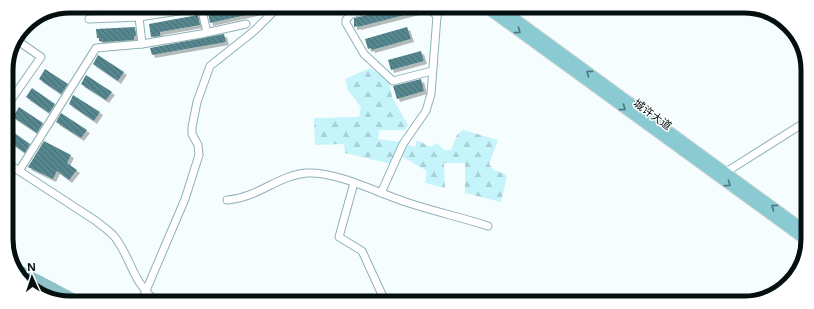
<svg xmlns="http://www.w3.org/2000/svg" width="814" height="309" viewBox="0 0 814 309" font-family="'Noto Sans','Noto Sans SC',sans-serif">
  <style>
    .forest { fill: url(#forest-firs) }
    .water { fill: url(#water-ripples) }
    .building { fill: url(#building-back-hatch); filter: url(#shadow) }
    .lines { fill: none; stroke-linecap: round; stroke-linejoin: round }
    .minor-casing { stroke: #8fb1b6; stroke-width: 9 }
    .major-casing { stroke: #d7d9d9; stroke-width: 11 }
    .minor { stroke: #fff; stroke-width: 7 }
    .major { stroke: #8acad2; stroke-width: 9 }
    .oneway { stroke: #4e767b }
    .labels { text-anchor: middle; dominant-baseline: central; stroke-width: 3; stroke-linejoin: round; paint-order: stroke }
    .street-label { font-size: 11px; fill: #040f10; stroke: #fff }
    .rim { fill: none; stroke: #040f10; stroke-width: 5 }
  </style>
  <defs>
    <pattern id="forest-firs" width="22" height="20" patternUnits="userSpaceOnUse"><rect width="22" height="20" fill="#c5f4fb"/><path d="M5 1l3.5 6h-7zM16 11l3.5 6h-7z" fill="#a8d0d6"/></pattern>
    <pattern id="water-ripples" width="26" height="14" patternUnits="userSpaceOnUse"><rect width="26" height="14" fill="#8fc2c9"/><path d="M2 4q2-2 4 0t4 0M15 11q2-2 4 0t4 0" fill="none" stroke="#7aa6ac"/></pattern>
    <pattern id="building-back-hatch" width="6" height="6" patternUnits="userSpaceOnUse"><rect width="6" height="6" fill="#56878e"/><path d="M-1 5l2 2M0 0l6 6M5-1l2 2" fill="none" stroke="#456d73"/></pattern>
    <filter id="shadow"><feDropShadow dx="3" dy="3" stdDeviation="0" flood-color="#0004"/></filter>
  </defs>
  <rect width="100%" height="100%" fill="#f6fdfe"/>
  <!-- forest -->
  <path class="forest" d="M370,68L389,81L392,97L408,125L405,130H379L378,139L400,142L415,147L417,140L430,147L437,143L444,150H451L457,135L463,130L498,140L489,164L494,170L505,174L507,177L501,202L465,193V163H444L445,188L425,183L427,171L396,153L391,164L345,153L344,144L315,145L314,118L359,117L361,107L348,90L345,79Z"/>
  <!-- water -->
  <path class="water" d="M11,260L85,299L87,300H49L22,281Z"/>
  <!-- building -->
  <g class="building">
    <path d="M236,7H258L259,12L210,23L208,13Z"/>
    <path d="M383,8H423L424,10L358,27V26L354,27V18L376,13Z"/>
    <path d="M198,15L200,25L160,32V36L151,37L149,24Z"/>
    <path d="M135,27L136,36H134V40L104,42L99,41V38H97L96,29Z"/>
    <path d="M407,27L411,39L372,50L371,48L368,49L365,39Z"/>
    <path d="M224,34L226,42L152,55L150,48Z"/>
    <path d="M421,51L424,61L391,70L388,60Z"/>
    <path d="M98,55L124,72L118,81L93,64Z"/>
    <path d="M45,69L68,84L61,94L39,79Z"/>
    <path d="M86,75L112,92L106,100L81,84Z"/>
    <path d="M421,79L424,91L397,99L393,86Z"/>
    <path d="M32,88L55,104L49,113L26,97Z"/>
    <path d="M73,95L100,112L94,121L69,104Z"/>
    <path d="M19,107L43,123L37,133L13,117Z"/>
    <path d="M61,113L87,130L81,138L56,122Z"/>
    <path d="M6,127L30,144L25,153L7,140Z"/>
    <path d="M44,141L71,155L67,163L77,170L69,180L57,171L53,179L28,167Z"/>
  </g>
  <g class="lines">
    <!-- minor casing -->
    <g class="minor-casing">
      <g id="minor">
        <path d="M201,7L207,32"/>
        <path d="M375,8L351,14L346,20V23L364,54L393,81L432,71"/>
        <path d="M429,8L437,16"/>
        <path d="M89,19L139,17L205,7"/>
        <path d="M142,44L201,34L246,24"/>
        <path d="M6,107L41,57L18,41"/>
        <path d="M7,163L96,221C103,227 112,232 117,240C132,262 132,279 154,300"/>
        <path d="M19,171L96,48L142,44L139,17"/>
        <path d="M726,172L807,121"/>
        <path d="M354,183L339,237L362,251L385,301"/>
        <path d="M381,193L403,144L426,111L431,94L437,16L441,8"/>
        <path d="M227,200C258,198 278,175 307,173C337,171 382,195 412,204C437,212 463,218 488,226"/>
        <path d="M142,300L185,199L199,155L198,145L192,134V127L197,102L210,66L254,31L278,7"/>
      </g>
    </g>
    <!-- major casing -->
    <g class="major-casing">
      <g id="major">
        <path d="M486,8L805,240"/>
        <path d="M501,8L805,230"/>
      </g>
    </g>
    <!-- minor -->
    <use href="#minor" class="minor"/>
    <!-- major -->
    <use href="#major" class="major"/>
  </g>
  <!-- one-way arrows -->
  <defs><path id="oneway-chevron" d="M-2-3.5L2.5 0L-2 3.5" fill="none" stroke-width="1.6" stroke-linecap="round" stroke-linejoin="round"/></defs>
  <g class="oneway">
    <use href="#oneway-chevron" transform="translate(518 31) rotate(36)"/>
    <use href="#oneway-chevron" transform="translate(589 73) rotate(-144)"/>
    <use href="#oneway-chevron" transform="translate(623 108) rotate(36)"/>
    <use href="#oneway-chevron" transform="translate(728 184) rotate(36)"/>
    <use href="#oneway-chevron" transform="translate(774 207) rotate(-144)"/>
  </g>
  <g class="labels">
    <!-- street labels -->
    <g class="street-label">
      <text transform="translate(653 114) rotate(36)">城许大道</text>
    </g>
  </g>
  <!-- crop -->
  <path d="M0 0H814V309H0ZM70 13H744A57 57 0 0 1 801 70V239A57 57 0 0 1 744 296H70A57 57 0 0 1 13 239V70A57 57 0 0 1 70 13Z" fill="#fff" fill-rule="evenodd"/>
  <path class="rim" d="M70 13H744A57 57 0 0 1 801 70V239A57 57 0 0 1 744 296H70A57 57 0 0 1 13 239V70A57 57 0 0 1 70 13Z"/>
  <!-- north arrow -->
  <g transform="translate(32 277) rotate(357)" stroke="#ffffff" stroke-width="3" paint-order="stroke">
  <path d="M0-3L7 15L0 10L-7 15Z" fill="#040f10"/>
  <text y="-6" font-size="11" font-weight="bold" text-anchor="middle" fill="#040f10">N</text>
  </g>
</svg>
